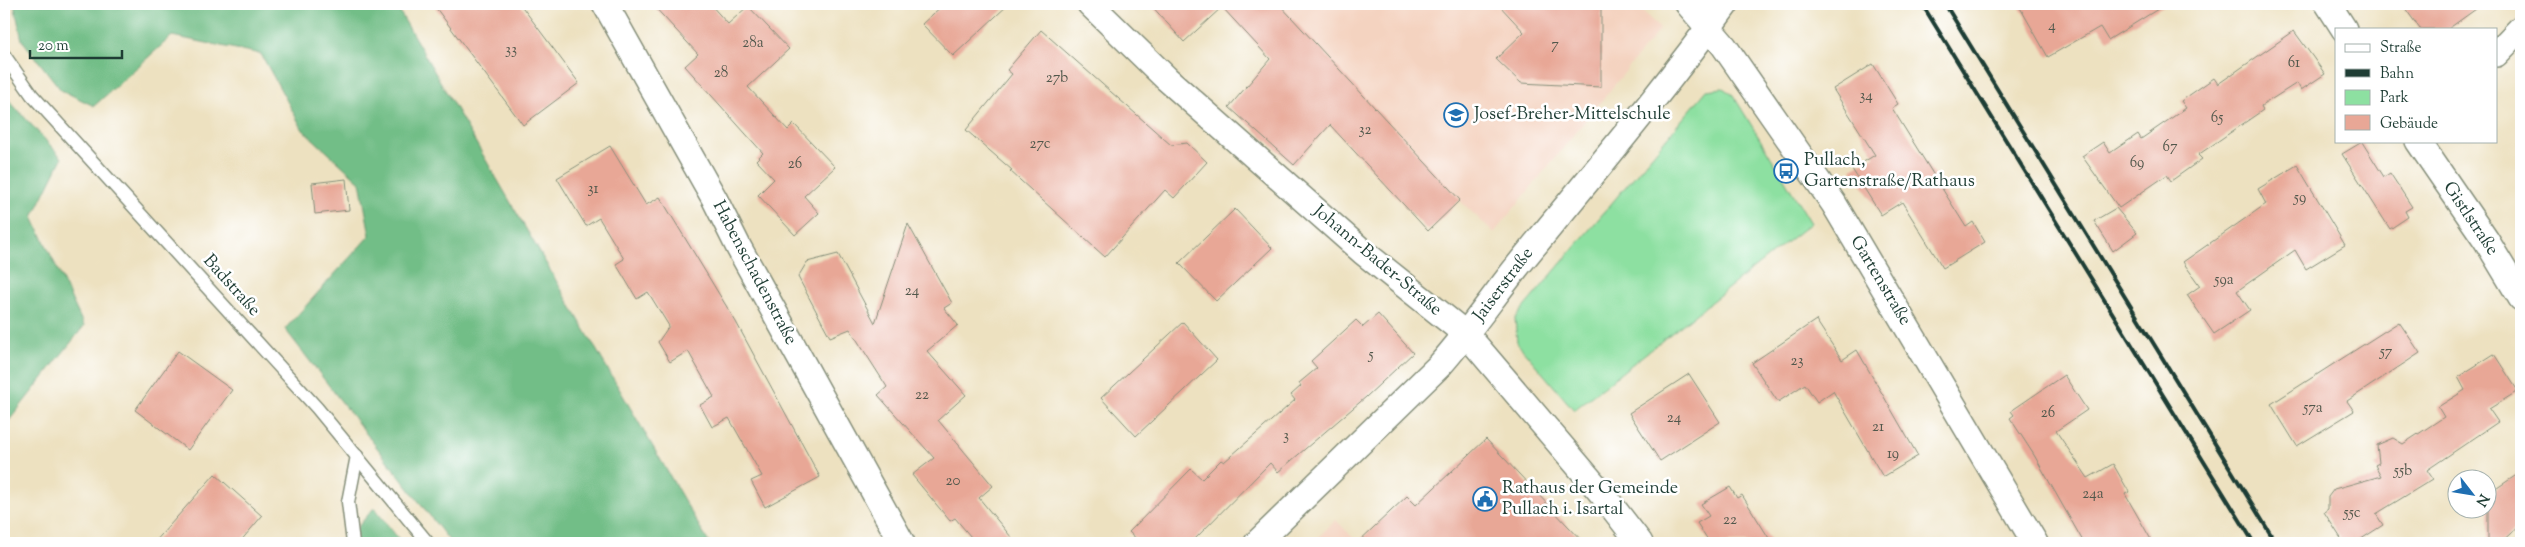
<svg xmlns="http://www.w3.org/2000/svg" width="2525" height="547" viewBox="0 0 2525 547" font-family="'Sorts Mill Goudy',serif">
  <style>
    .built { fill: #f4d3c0 }
    .green { fill: #8de0a1; stroke: #568e6a }
    .forest { fill: #72be87; stroke: #487e5e }
    .building { fill: #e8a796 }
    .lines { fill: none; stroke-linecap: round; stroke-linejoin: round }
    .lane-casing { stroke: #868f7a; stroke-width: 15 }
    .street-casing { stroke: #868f7a; stroke-width: 28 }
    .lane { stroke: #fff; stroke-width: 12 }
    .street { stroke: #fff; stroke-width: 25 }
    .rail { stroke: #1f3d34; stroke-width: 4 }
    .labels { text-anchor: middle; dominant-baseline: central; stroke-width: 5; stroke-linejoin: round; paint-order: stroke }
    .number-label { font-size: 15px; fill: #51584c }
    .poi-label { font-size: 18px; fill: #1f3d34; stroke: #fff; text-anchor: start }
    .street-label { font-size: 18px; fill: #1f3d34; stroke: #fff }
  </style>
  <rect width="100%" height="100%" fill="#fff"/>
  <filter id="ink" filterUnits="userSpaceOnUse"><feTurbulence type="fractalNoise" baseFrequency=".02" numOctaves="2"/><feDisplacementMap in="SourceGraphic" scale="10" xChannelSelector="R" yChannelSelector="G"/><feConvolveMatrix kernelMatrix="1 2 1 2 8 2 1 2 1" color-interpolation-filters="sRGB"/></filter>
  <filter id="wash" filterUnits="userSpaceOnUse"><feTurbulence type="fractalNoise" baseFrequency=".0096" numOctaves="4" result="noise"/><feDisplacementMap in="SourceGraphic" scale="20" xChannelSelector="R" yChannelSelector="G"/><feGaussianBlur stdDeviation="1.12" result="paint"/><feColorMatrix in="noise" values="0 0 0 0 0 0 0 0 0 0 0 0 0 0 0 0 0 1.4 0 .05"/><feComposite in="paint" operator="in"/></filter>
  <g filter="url(#wash)">
    <rect width="100%" height="100%" fill="#ede1c0"/>
    <!-- built -->
    <g class="built">
      <path d="M1260,4H1636L1660,29L1494,233L1460,201L1428,231L1238,24Z"/>
      <path d="M1336,520L1358,543H1312Z"/>
    </g>
    <!-- green -->
    <path class="green" d="M1723,88L1733,95L1811,223L1574,410L1517,343L1515,318L1707,90Z"/>
    <!-- forest -->
    <g class="forest">
      <path d="M14,4H395L709,543H451L285,329L370,235L360,182L303,130L261,54L172,36L94,106L61,90L22,40Z"/>
      <path d="M4,95L62,158L33,217L84,326L4,427Z"/>
      <path d="M374,508L402,543H344Z"/>
    </g>
    <g id="blocks">
      <!-- building -->
      <g class="building">
        <path d="M433,4H520L579,83L523,125Z"/>
        <path d="M652,4H710L728,24L748,6L789,49L748,87L788,130L794,124L835,167L804,196L819,213L795,235L758,195L774,179L756,160L763,153L685,66L698,54Z"/>
        <path d="M944,4H1009L953,56L922,24Z"/>
        <path d="M1150,4H1279L1460,200L1428,231L1330,125L1294,165L1229,107L1270,59L1222,7L1184,42Z"/>
        <path d="M1498,4H1601V87L1521,83L1496,59L1524,32Z"/>
        <path d="M2018,4H2166L2108,40L2100,27L2048,57Z"/>
        <path d="M2402,4H2483L2448,29H2420Z"/>
        <path d="M1041,30L1171,145L1187,143L1207,162L1174,198L1165,190L1105,257L1010,171L1012,170L966,130L1012,74L1007,70Z"/>
        <path d="M2294,31L2325,74L2301,90L2297,83L2261,106L2263,110L2198,155L2202,159L2171,181L2167,175L2119,208L2082,156L2103,142L2110,153L2138,134L2141,139L2186,108L2181,101L2214,78L2218,84Z"/>
        <path d="M1873,64L1898,104L1892,108L1966,227L1973,222L1985,242L1943,268L1902,202L1881,215L1852,169L1875,155L1833,89Z"/>
        <path d="M2362,142L2384,177L2390,173L2412,207L2405,211L2408,217L2390,229L2342,154Z"/>
        <path d="M610,146L646,205L660,197L736,322L820,477L765,507L751,481L762,476L729,418L712,427L700,405L714,397L688,351L670,362L658,342L669,326L648,292L637,299L616,264L624,259L599,218L586,226L557,178Z"/>
        <path d="M2297,165L2345,245L2306,269L2295,250L2237,291L2250,310L2214,334L2187,295L2200,286L2183,262L2266,204L2258,189Z"/>
        <path d="M346,179L349,210L315,214L312,183Z"/>
        <path d="M2116,208L2137,233L2113,251L2094,221Z"/>
        <path d="M1235,209L1272,248L1216,301L1179,263Z"/>
        <path d="M908,224L952,303L944,308L958,325L927,351L966,395L938,420L993,486L979,498L1016,543H976L955,518L950,521L912,475L934,458L878,395L887,387L850,329L830,337L798,277L807,262L838,254L875,323Z"/>
        <path d="M1378,314L1413,353L1366,397L1278,472L1270,463L1191,543H1141L1129,532L1191,469L1202,479L1221,460L1224,462L1295,400L1291,395L1301,386L1299,383L1317,368L1311,361L1356,320L1363,327Z"/>
        <path d="M1816,320L1842,360L1857,350L1918,456L1883,477L1833,391L1817,402L1805,384L1778,402L1752,363Z"/>
        <path d="M1183,322L1217,360L1136,436L1101,398Z"/>
        <path d="M2399,322L2420,353L2347,401L2354,411L2297,446L2271,404Z"/>
        <path d="M178,351L232,390L188,450L135,410Z"/>
        <path d="M2494,354L2518,391L2489,409L2498,422L2427,470L2433,479L2376,514L2383,525L2355,543H2344L2324,512L2328,509V497L2334,489L2381,476L2375,465L2379,463L2377,445L2393,438L2403,444L2444,417L2438,407L2465,390L2458,377Z"/>
        <path d="M1689,374L1720,422L1660,461L1629,413Z"/>
        <path d="M2064,375L2087,410L2056,431L2088,478L2113,464L2129,492L2125,494L2153,543H2084L2034,455L2010,418L2014,415L2011,411Z"/>
        <path d="M1486,439L1584,543H1357L1407,496L1416,505Z"/>
        <path d="M2521,472V524L2500,543H2488V494Z"/>
        <path d="M215,474L262,516L239,543H154Z"/>
        <path d="M1730,487L1737,498L1742,495L1772,543H1710L1697,523L1709,516L1701,504Z"/>
      </g>
    </g>
  </g>
  <g filter="url(#ink)">
    <use href="#blocks" fill-opacity="0" stroke="#868f7a" stroke-width="1"/>
    <g class="lines">
      <!-- lane casing -->
      <g class="lane-casing">
        <g id="lane">
          <path d="M4,55L32,95L317,408L428,543"/>
          <path d="M353,543L348,502L357,456"/>
        </g>
      </g>
      <!-- street casing -->
      <g class="street-casing">
        <g id="street">
          <path d="M605,4L714,198L739,248L902,543"/>
          <path d="M1090,4L1167,79L1363,252L1467,335L1603,495L1640,543"/>
          <path d="M1688,4L1724,46L1834,204L2035,543"/>
          <path d="M2328,4L2344,29"/>
          <path d="M2496,54L2521,28"/>
          <path d="M2418,141L2486,240L2521,298"/>
          <path d="M1257,543L1440,365C1472,329 1498,289 1529,252C1596,170 1664,90 1726,4"/>
        </g>
      </g>
      <!-- lane -->
      <use href="#lane" class="lane"/>
      <!-- street -->
      <use href="#street" class="street"/>
      <!-- rail -->
      <g class="rail">
        <path d="M1922,4L2254,543"/>
        <path d="M1945,4L2276,543"/>
      </g>
    </g>
  </g>
  <!-- icons -->
  <defs>
    <g id="school-ring" transform="scale(1.25)"><circle r="9.5" fill="#fff" stroke="#1f6fb2" stroke-width="1.5"/><path d="M0-5L7-2L0 1L-7-2ZM-4 1L0 2.5L4 1V4Q0 6-4 4Z" fill="#1f6fb2"/></g>
    <g id="bus-ring" transform="scale(1.25)"><circle r="9.5" fill="#fff" stroke="#1f6fb2" stroke-width="1.5"/><path d="M-5-6H5V4H4V6H2V4H-2V6H-4V4H-5ZM-3.5-4V0h7V-4ZM-3.5 1.2v1.5H-2V1.2ZM2 1.2v1.5H3.5V1.2Z" fill="#1f6fb2"/></g>
    <g id="civic-ring" transform="scale(1.25)"><circle r="9.5" fill="#fff" stroke="#1f6fb2" stroke-width="1.5"/><path d="M-.6-6.5H3V-4.5H.6V-3L4-1V1h2V6H-6V1h2V-1L-.6-3ZM-1.2 2.5V6h2.4V2.5Z" fill="#1f6fb2"/></g>
  </defs>
  <g fill-rule="evenodd">
    <use href="#school-ring" x="1456" y="115"/>
    <use href="#bus-ring" x="1786" y="171"/>
    <use href="#civic-ring" x="1485" y="499"/>
  </g>
  <g class="labels">
    <!-- number labels -->
    <g class="number-label">
      <text x="2052" y="26">4</text>
      <text x="753" y="43">28a</text>
      <text x="1555" y="45">7</text>
      <text x="511" y="50">33</text>
      <text x="2294" y="63">61</text>
      <text x="721" y="73">28</text>
      <text x="1057" y="78">27b</text>
      <text x="1866" y="96">34</text>
      <text x="2217" y="118">65</text>
      <text x="1365" y="130">32</text>
      <text x="1040" y="144">27c</text>
      <text x="2170" y="147">67</text>
      <text x="2137" y="163">69</text>
      <text x="795" y="164">26</text>
      <text x="593" y="189">31</text>
      <text x="2300" y="198">59</text>
      <text x="2224" y="280">59a</text>
      <text x="912" y="291">24</text>
      <text x="2386" y="352">57</text>
      <text x="1371" y="355">5</text>
      <text x="1797" y="361">23</text>
      <text x="922" y="395">22</text>
      <text x="2313" y="408">57a</text>
      <text x="2048" y="413">26</text>
      <text x="1674" y="418">24</text>
      <text x="1878" y="427">21</text>
      <text x="1286" y="436">3</text>
      <text x="1893" y="454">19</text>
      <text x="2403" y="471">55b</text>
      <text x="953" y="481">20</text>
      <text x="2093" y="494">24a</text>
      <text x="2352" y="513">55c</text>
      <text x="1730" y="520">22</text>
    </g>
    <!-- poi labels -->
    <g class="poi-label">
      <text x="1474" y="115">Josef-Breher-Mittelschule</text>
      <text x="1804" y="161">Pullach,<tspan x="1804" dy="21">Gartenstraße/Rathaus</tspan></text>
      <text x="1502" y="489">Rathaus der Gemeinde<tspan x="1502" dy="21">Pullach i. Isartal</tspan></text>
    </g>
    <!-- street labels -->
    <g class="street-label">
      <text transform="translate(2470 219) rotate(56)">Gistlstraße</text>
      <text transform="translate(1377 261) rotate(40)">Johann-Bader-Straße</text>
      <text transform="translate(754 273) rotate(62)">Habenschadenstraße</text>
      <text transform="translate(1880 281) rotate(59)">Gartenstraße</text>
      <text transform="translate(1504 285) rotate(-53)">Jaiserstraße</text>
      <text transform="translate(231 286) rotate(48)">Badstraße</text>
    </g>
  </g>
  <!-- margin -->
  <rect width="2525" height="547" fill="none" stroke="#fff" stroke-width="20"/>
  <!-- legend -->
  <rect x="2335" y="28" width="162" height="115" fill="#ffffff" stroke="#a5b1ae"/>
  <rect x="2345" y="44" width="25" height="8" fill="#ffffff" stroke="#a5b1ae"/>
  <text x="2380" y="52" font-size="15" fill="#1f3d34">Straße</text>
  <rect x="2345" y="69" width="25" height="8" fill="#1f3d34" stroke="#a5b1ae"/>
  <text x="2380" y="78" font-size="15" fill="#1f3d34">Bahn</text>
  <rect x="2345" y="90" width="25" height="15" fill="#8de0a1" stroke="#a5b1ae"/>
  <text x="2380" y="102" font-size="15" fill="#1f3d34">Park</text>
  <rect x="2345" y="115" width="25" height="15" fill="#e8a796" stroke="#a5b1ae"/>
  <text x="2380" y="128" font-size="15" fill="#1f3d34">Gebäude</text>
  <!-- north arrow -->
  <g transform="translate(2472 494) rotate(121)"><circle r="24" fill="#ffffff" stroke="#a5b1ae"/>
  <path d="M0-4L9 19L0 12L-9 19Z" fill="#1f6fb2"/>
  <text y="-8" font-size="14" font-weight="bold" text-anchor="middle" fill="#1f3d34">N</text>
  </g>
  <!-- scale -->
  <path d="M30 50v8h92v-8" fill="none" stroke="#1f3d34" stroke-width="2.5"/>
  <text x="38" y="50" font-size="15" fill="#1f3d34" stroke="#ffffff" stroke-width="4" paint-order="stroke">20 m</text>
</svg>
